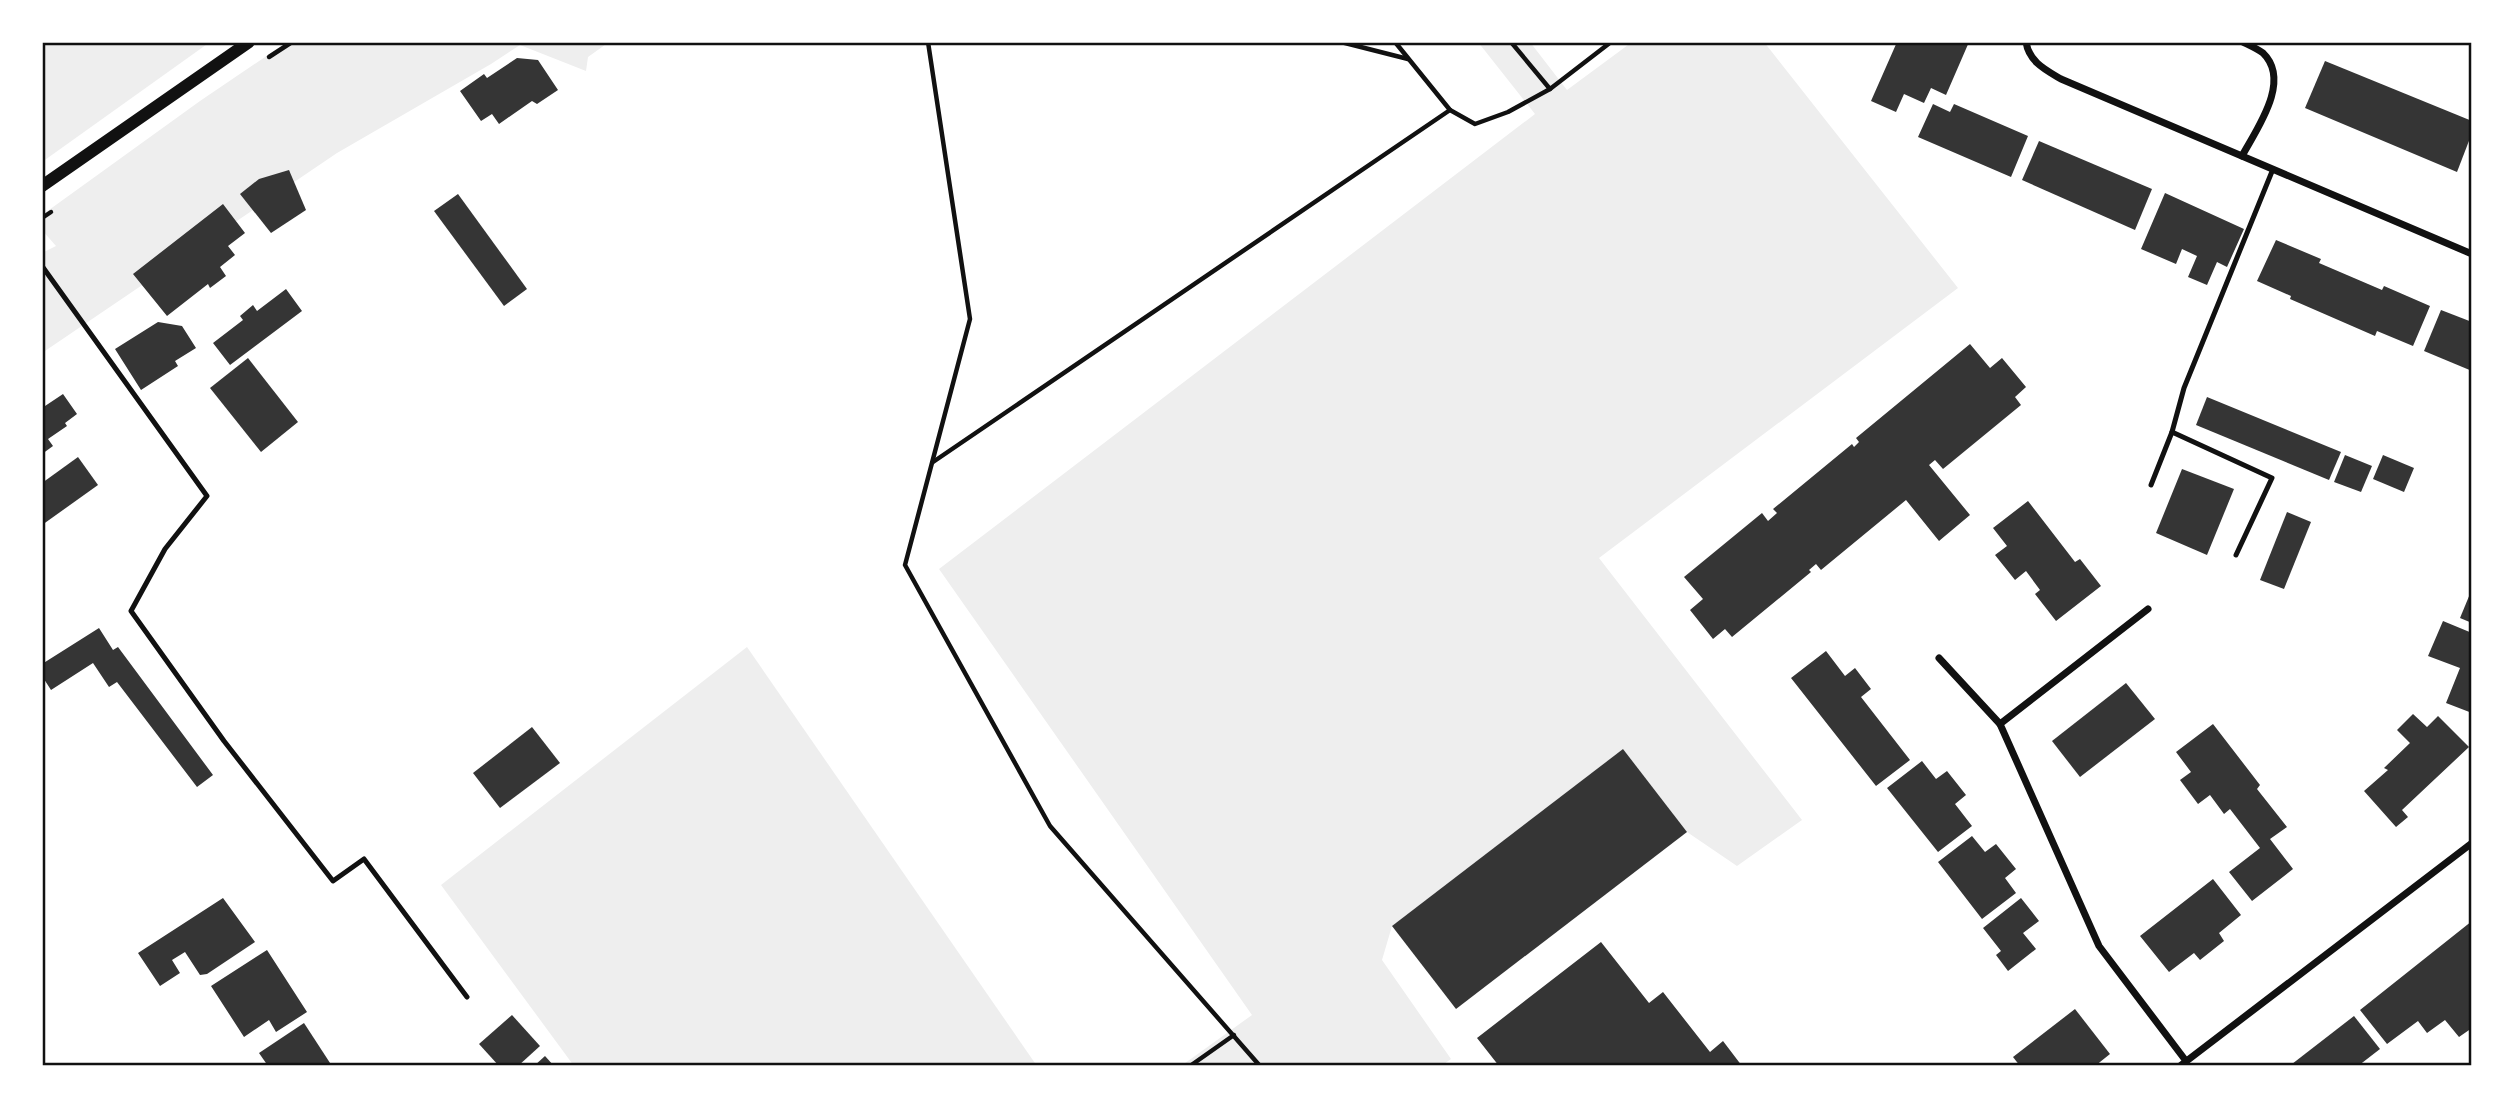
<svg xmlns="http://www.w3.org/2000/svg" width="2514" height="1108" viewBox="0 0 2514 1108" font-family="'Noto Serif',serif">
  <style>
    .green { fill: #eee }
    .building { fill: #353535 }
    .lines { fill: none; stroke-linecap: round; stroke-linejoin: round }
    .path { stroke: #111; stroke-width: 4.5 }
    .service { stroke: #111; stroke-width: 5 }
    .minor { stroke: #111; stroke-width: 7 }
    .tertiary { stroke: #111; stroke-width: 12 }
    .neatline { fill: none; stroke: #111; stroke-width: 2.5 }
  </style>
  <rect width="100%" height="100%" fill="#fff"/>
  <!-- green -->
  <g class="green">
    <path d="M42,42H210L42,162Z"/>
    <path d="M287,42H609L588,57L586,71L520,45L491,64L337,153L42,353V253L56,246L42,230V215L200,101Z"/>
    <path d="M1478,42H1530L1567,90L1632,42H1764L1958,288L1599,558L1802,820L1737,866L1687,832L1623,749L1392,926L1382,960L1451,1059L1441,1066H1181L1252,1015L939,569L1535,114Z"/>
    <path d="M747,647L1037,1066H574L441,885Z"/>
  </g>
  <!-- building -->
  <g class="building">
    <path d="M1897,42H1969L1946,95L1931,88L1924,103L1904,94L1896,112L1871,101Z"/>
    <path d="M517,58L538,60L558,90L537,104L532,101L499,124L492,114L481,121L460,91L484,74L487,78Z"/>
    <path d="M2325,61L2472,121V133L2457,172L2305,108Z"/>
    <path d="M1933,104L1950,112L1954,104L2028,136L2011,177L1918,137Z"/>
    <path d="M2039,141L2152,189L2135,230L2022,180Z"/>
    <path d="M289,170L306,210L271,233L240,194L259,179Z"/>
    <path d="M2165,193L2244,229L2227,267L2217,262L2207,285L2188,277L2197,256L2182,249L2176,264L2141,249Z"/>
    <path d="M458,194L527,289L504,306L434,211Z"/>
    <path d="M223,204L245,233L228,246L235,255L220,267L226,276L210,288L208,284L167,316L133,274Z"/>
    <path d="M2276,240L2321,259L2319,263L2382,290L2384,286L2430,306L2413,346L2377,331L2375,336L2290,299L2291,296L2257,281Z"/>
    <path d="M286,289L302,311L230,365L213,343L243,320L240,316L253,305L257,311Z"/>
    <path d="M2441,310L2472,322V371L2424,351Z"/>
    <path d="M158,322L182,326L196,348L175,361L178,366L141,390L115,349Z"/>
    <path d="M1970,344L1990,368L2002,358L2026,387L2015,397L2021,405L1943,469L1935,460L1929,465L1970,515L1939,541L1906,500L1821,570L1816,564L1809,570L1811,572L1732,637L1725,629L1713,639L1690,610L1703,599L1684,577L1762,513L1768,521L1777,513L1773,509L1852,444L1854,447L1859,442L1856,438Z"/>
    <path d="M248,358L298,422L261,452L210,388Z"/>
    <path d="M63,394L77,414L65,423L67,426L48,439L53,446L42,454V408Z"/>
    <path d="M2207,397L2341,452L2329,480L2196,425Z"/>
    <path d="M2345,455L2372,466L2361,492L2334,482Z"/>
    <path d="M2383,455L2414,468L2404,492L2373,479Z"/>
    <path d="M78,457L98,485L42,525V483Z"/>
    <path d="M2182,469L2234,489L2207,555L2156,533Z"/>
    <path d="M2028,501L2075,562L2080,559L2101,586L2056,621L2035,594L2040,590L2026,571L2015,580L1995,555L2007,546L1993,528Z"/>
    <path d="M2287,512L2311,522L2284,589L2260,580Z"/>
    <path d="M2472,589V623L2460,618Z"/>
    <path d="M2443,621L2472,633V713L2446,703L2460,668L2428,656Z"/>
    <path d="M99,628L113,650L118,647L213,775L197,787L117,682L109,687L93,663L51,690L42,676V664Z"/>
    <path d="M1826,651L1845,676L1855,668L1871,689L1861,697L1910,760L1876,786L1791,678Z"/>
    <path d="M2126,683L2155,719L2080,777L2052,741Z"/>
    <path d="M2413,714L2427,727L2438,716L2469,747L2402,810L2408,817L2396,827L2364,791L2388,770L2384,768L2410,743L2397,730Z"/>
    <path d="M2213,724L2260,785L2257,789L2287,827L2270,839L2293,869L2252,901L2229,872L2260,848L2230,809L2224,814L2210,795L2198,804L2180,780L2191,772L2176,752Z"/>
    <path d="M532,727L560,763L500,808L473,773Z"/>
    <path d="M1623,749L1687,832L1456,1009L1392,926Z"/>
    <path d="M1922,761L1936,779L1947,771L1966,795L1955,804L1972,826L1938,852L1887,788Z"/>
    <path d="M1972,836L1985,852L1996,844L2016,869L2005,878L2016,893L1982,919L1938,862Z"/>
    <path d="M2213,879L2241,915L2219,933L2224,941L2200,960L2194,953L2169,972L2140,936Z"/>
    <path d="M223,898L255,942L207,974L200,975L185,952L172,960L180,973L160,986L138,953Z"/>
    <path d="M2021,898L2039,921L2023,933L2036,949L2008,971L1996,955L2001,951L1983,928Z"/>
    <path d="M2472,921V1028L2459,1037L2445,1020L2427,1033L2418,1021L2387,1044L2360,1010Z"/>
    <path d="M1601,942L1649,1003L1663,992L1710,1052L1723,1041L1742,1066H1499L1477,1038Z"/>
    <path d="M267,950L307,1012L276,1032L269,1020L244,1037L211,986Z"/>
    <path d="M2075,1009L2110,1054L2095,1066H2020L2013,1057Z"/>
    <path d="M512,1015L540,1046L518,1066H499L479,1044Z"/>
    <path d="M2354,1016L2380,1049L2358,1066H2294L2292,1064Z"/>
    <path d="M304,1023L332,1066H268L259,1053Z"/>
    <path d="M545,1056L554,1066H534Z"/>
  </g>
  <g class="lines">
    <!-- path -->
    <g class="path">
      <path d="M928,42L970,319L905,565L1050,826L1260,1066"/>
      <path d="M1341,42L1408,59"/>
      <path d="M1511,42L1550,89L1611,42"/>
      <path d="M269,57L292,42"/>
      <path d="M1450,110L1475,124L1508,112L1550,89"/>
      <path d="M42,218L51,212"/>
      <path d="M933,462L1450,110L1395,42"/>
      <path d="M1190,1066L1234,1035"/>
    </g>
    <!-- service -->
    <g class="service">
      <path d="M42,266L207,496L165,549L131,611L224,741L333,881L364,859L467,997"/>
      <path d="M2172,432L2184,388L2273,169"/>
      <path d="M2151,485L2172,432L2272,478L2236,555"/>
    </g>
    <!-- minor -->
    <g class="minor">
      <path d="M2026,42C2029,62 2046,70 2061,79L2472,254"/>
      <path d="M2242,156C2256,130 2292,81 2263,53C2258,49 2249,45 2243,42"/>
      <path d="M2148,609L2000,724L2099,946L2186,1061"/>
      <path d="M1939,658L2000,724"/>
      <path d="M2180,1066L2472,843"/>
    </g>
    <!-- tertiary -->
    <path class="tertiary" d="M42,186L249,42"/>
  </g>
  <!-- border -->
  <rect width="2514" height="1108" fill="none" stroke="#ffffff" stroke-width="88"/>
  <rect x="44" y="44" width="2426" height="1020" class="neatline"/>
</svg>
